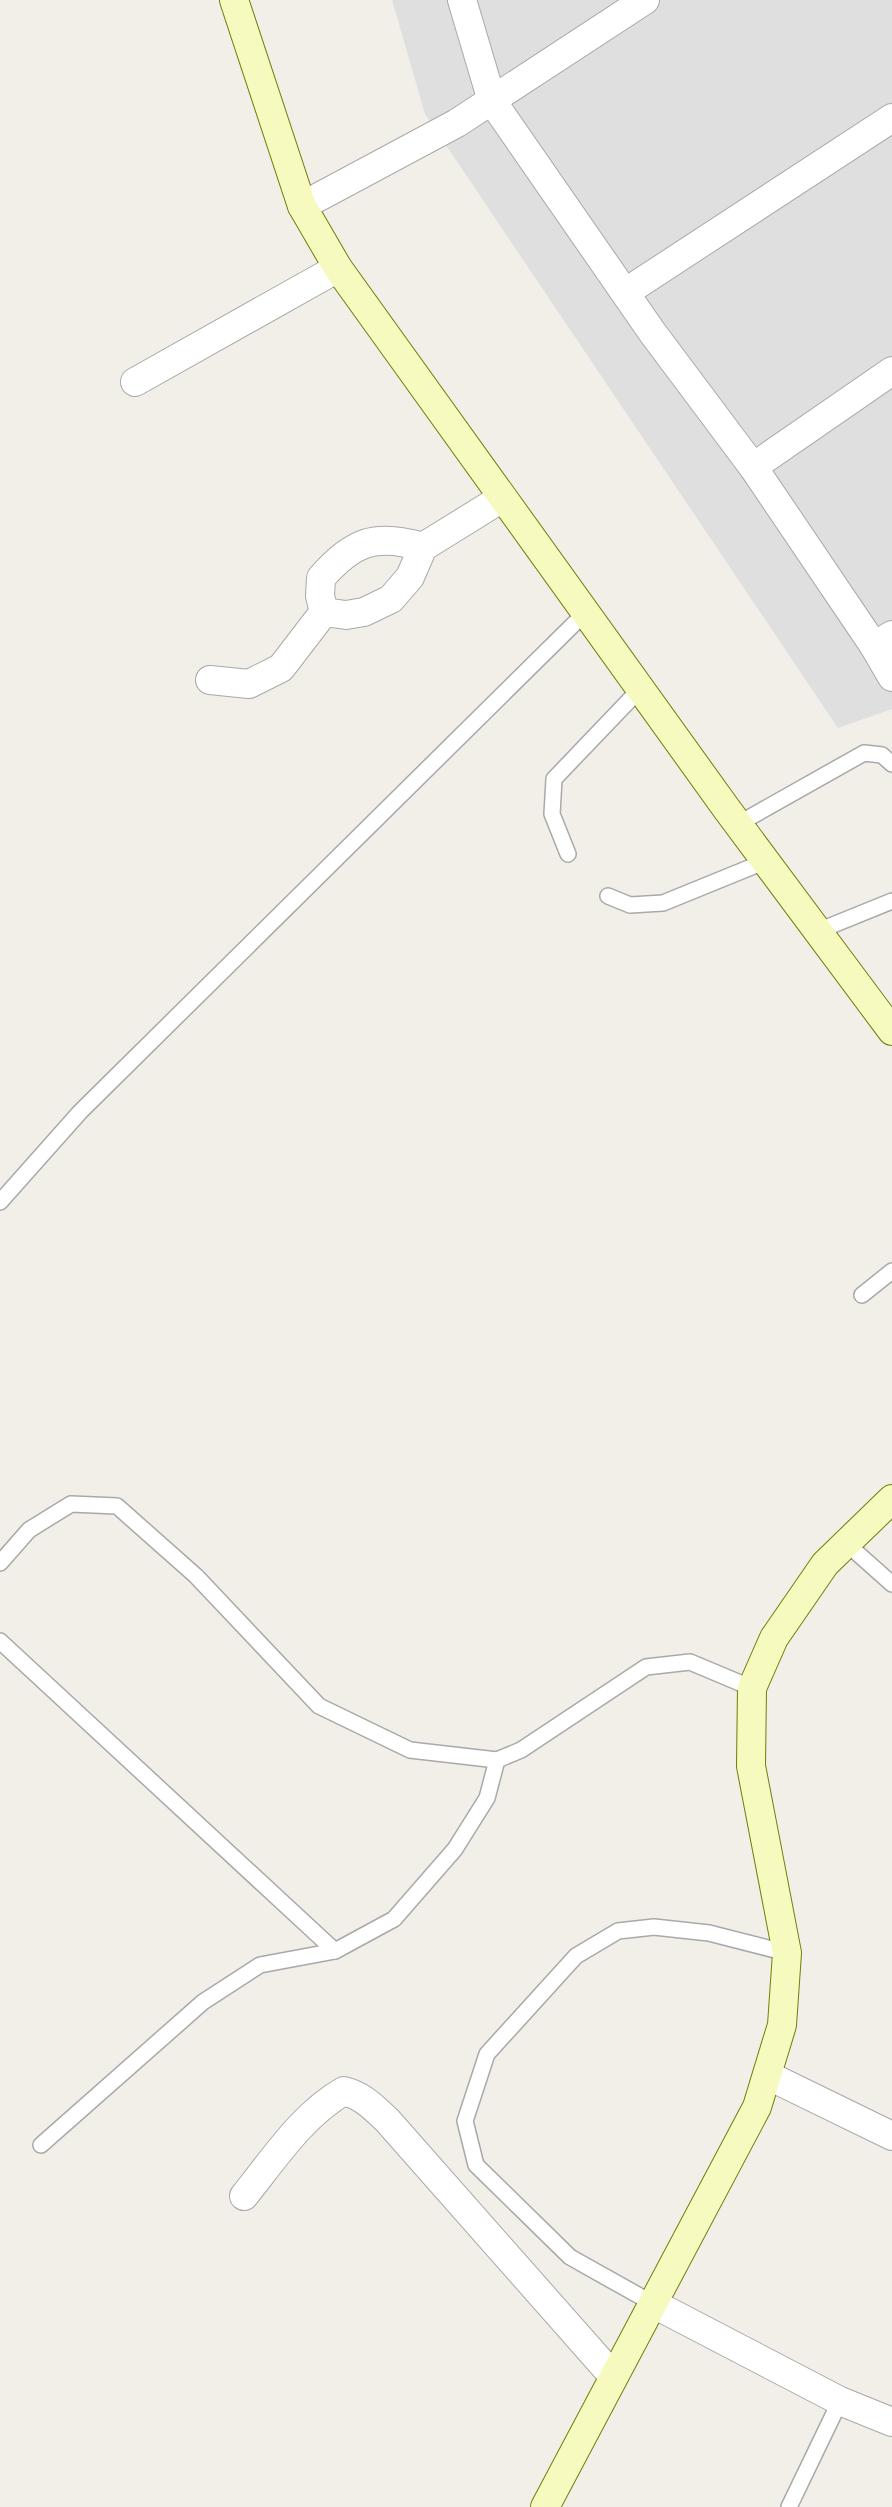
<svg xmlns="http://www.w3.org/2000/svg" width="892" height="2507" viewBox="0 0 892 2507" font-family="Arial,sans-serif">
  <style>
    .residential { fill: #e0dfdf }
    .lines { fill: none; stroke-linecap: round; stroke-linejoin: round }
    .lane-casing { stroke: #a9a9a9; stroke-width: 18 }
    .street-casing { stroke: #a9a9a9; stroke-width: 30 }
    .secondary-casing { stroke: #707d05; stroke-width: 30 }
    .lane { stroke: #fff; stroke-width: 15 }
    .street { stroke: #fff; stroke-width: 28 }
    .secondary { stroke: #f7fabf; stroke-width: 28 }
  </style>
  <rect width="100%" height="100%" fill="#f2efe9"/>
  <!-- residential -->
  <path class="residential" d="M392,0H892V709L838,728L425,114Z"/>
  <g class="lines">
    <!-- lane casing -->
    <g class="lane-casing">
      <g id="lane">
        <path d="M738,824L864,753L882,755L892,764"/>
        <path d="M568,854L552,814L554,779L641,688"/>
        <path d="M608,896L630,905L663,903L766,861"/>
        <path d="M818,931L892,901"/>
        <path d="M0,1202L80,1112L586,612"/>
        <path d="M862,1295L892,1271"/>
        <path d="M846,1543L892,1584"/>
        <path d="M0,1563L29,1530L71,1504L117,1506L196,1576L319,1706L410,1750L497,1760L521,1750L646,1667L690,1662L752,1688"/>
        <path d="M0,1641L335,1951"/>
        <path d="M41,2145L203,2002L260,1965L335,1951L394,1919L455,1849L487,1798L497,1760"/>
        <path d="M652,2303L570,2257L476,2165L465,2121L487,2054L576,1956L618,1931L654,1927L709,1933L787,1953"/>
        <path d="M789,2507L840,2401"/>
      </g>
    </g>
    <!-- street casing -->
    <g class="street-casing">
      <g id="street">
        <path d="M462,0L492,101L652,332L753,467L874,646"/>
        <path d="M302,206L457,123L645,0"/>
        <path d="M626,292L892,118"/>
        <path d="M135,382L338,268"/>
        <path d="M753,467L892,371"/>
        <path d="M324,612L320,596L321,578C353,541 376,533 423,547"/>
        <path d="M892,635L874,646L892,677"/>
        <path d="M210,680L249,684L281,668L324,612L346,615L364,612L391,599L410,577L423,547L502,498"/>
        <path d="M767,2075L892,2136"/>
        <path d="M244,2196C274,2159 302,2115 344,2091C363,2096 373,2107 387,2120L613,2376"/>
        <path d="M652,2303L840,2401L892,2422"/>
      </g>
    </g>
    <!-- secondary casing -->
    <g class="secondary-casing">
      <g id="secondary">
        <path d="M234,0L302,206L338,268L726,808L892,1031"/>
        <path d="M545,2507L757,2107L782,2025L787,1953L751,1766L752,1688L774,1638L825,1564L892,1499"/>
      </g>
    </g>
    <!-- lane -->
    <use href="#lane" class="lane"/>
    <!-- street -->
    <use href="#street" class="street"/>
    <!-- secondary -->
    <use href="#secondary" class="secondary"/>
  </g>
</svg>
